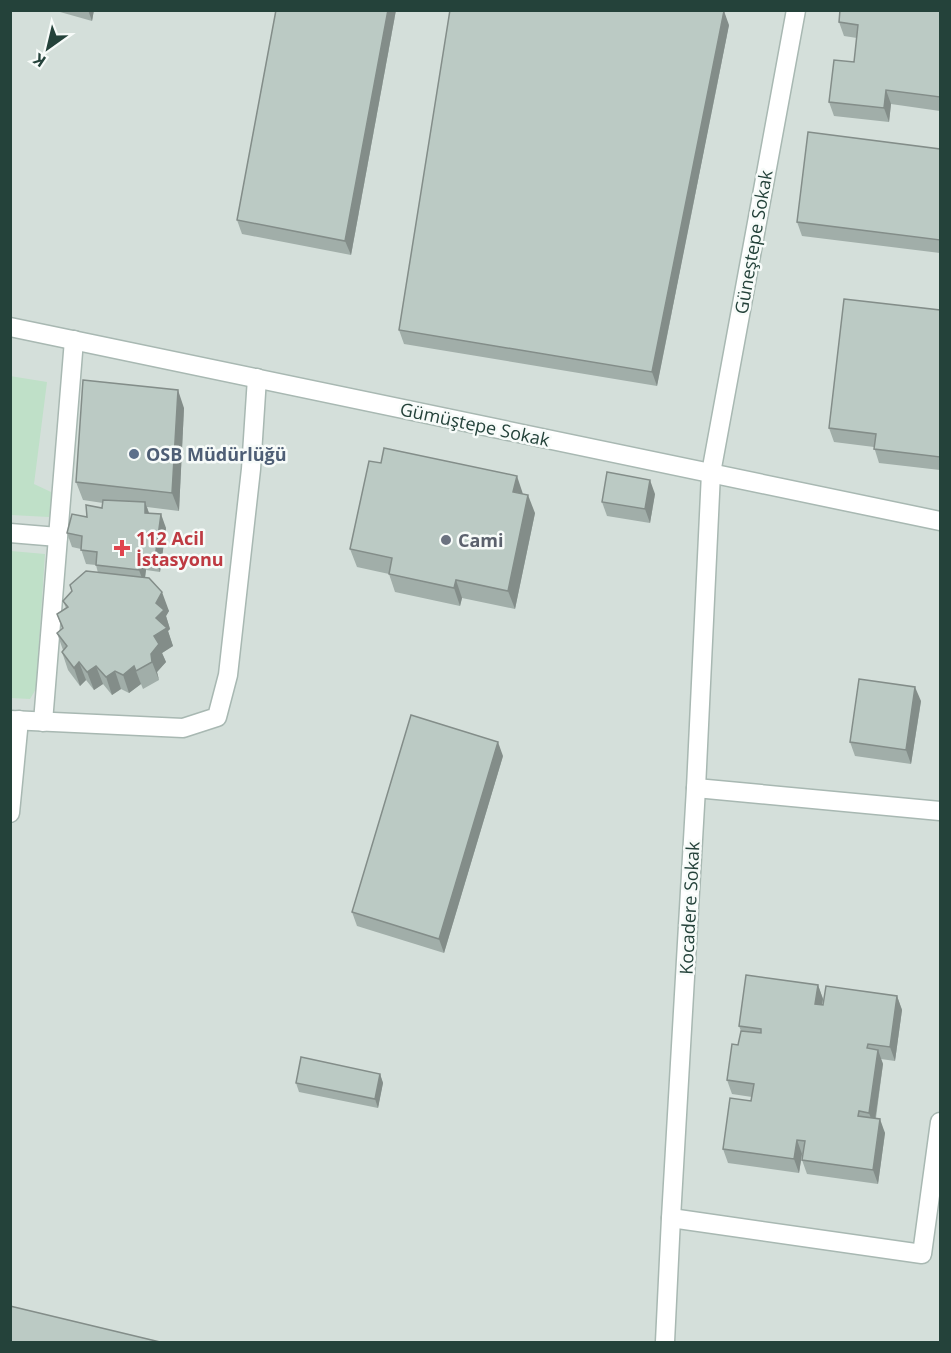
<svg xmlns="http://www.w3.org/2000/svg" width="951" height="1353" viewBox="0 0 951 1353" font-family="'Open Sans',sans-serif">
  <style>
    .built { fill: #d4dfda }
    .green { fill: #bfe0c8 }
    .lines { fill: none; stroke-linecap: round; stroke-linejoin: round }
    .minor-casing { stroke: #a8b8b2; stroke-width: 21 }
    .minor { stroke: #fff; stroke-width: 18 }
    .wall { fill: #a1aea9 }
    .shaded-wall { fill: #838d89 }
    .building { fill: #bbcac4; stroke: #838d89; stroke-width: 1.5 }
    .service-dot { fill: #5c6f8a; stroke: #f7fbf9; stroke-width: 2 }
    .worship-dot { fill: #6b7280; stroke: #f7fbf9; stroke-width: 2 }
    .health-dot { fill: #e0444e; stroke: #f7fbf9; stroke-width: 2 }
    .labels { text-anchor: middle; dominant-baseline: central; stroke-width: 5; stroke-linejoin: round; paint-order: stroke }
    .street-label { font-size: 18px; fill: #24423a; stroke: #f7fbf9 }
    .service-label { font-size: 18px; font-weight: bold; fill: #4e5e75; stroke: #f7fbf9; text-anchor: start }
    .health-label { font-size: 18px; font-weight: bold; fill: #be3a42; stroke: #f7fbf9; text-anchor: start }
    .worship-label { font-size: 18px; font-weight: bold; fill: #5b616d; stroke: #f7fbf9; text-anchor: start }
  </style>
  <rect width="100%" height="100%" fill="#e6efeb"/>
  <!-- built -->
  <path class="built" d="M10,11H940V1342H11Z"/>
  <!-- green -->
  <g class="green">
    <path d="M10,376L47,382L34,484L51,492L53,501L49,517L11,515Z"/>
    <path d="M11,551L45,554L36,689L30,699L11,698Z"/>
  </g>
  <g class="lines">
    <!-- minor casing -->
    <g class="minor-casing">
      <g id="minor">
        <path d="M10,327L940,521"/>
        <path d="M10,533L58,537"/>
        <path d="M10,720L183,728L217,717L228,675L251,469L257,378"/>
        <path d="M43,722L74,340"/>
        <path d="M696,788L940,811"/>
        <path d="M10,813L19,720"/>
        <path d="M671,1218L922,1254L940,1122"/>
        <path d="M665,1342L671,1218L696,788L711,473L796,10"/>
      </g>
    </g>
    <!-- minor -->
    <use href="#minor" class="minor"/>
  </g>
  <!-- wall -->
  <g class="wall">
    <path d="M53,10H94L92,21Z"/>
    <path d="M276,10H396L351,255L242,234L237,220Z"/>
    <path d="M940,10V111L891,104L889,122L834,116L829,102L854,62L857,38L844,36L839,22Z"/>
    <path d="M729,25L657,386L404,344L399,330Z"/>
    <path d="M940,149V253L802,236L797,222Z"/>
    <path d="M940,310V470L879,463L874,447L834,442L829,428Z"/>
    <path d="M184,408L179,511L147,507L149,513L166,528L160,572L146,570L145,578L169,611L166,616L170,629L168,631L173,646L162,653L166,662L157,672L159,680L143,689L141,684L129,693L121,689L112,695L103,684L94,690L86,680L80,686L68,670L62,652L63,650L57,633L62,629L57,614L66,608L63,601L98,573L96,565L86,564L81,549L72,547L67,533L102,508L103,503L83,500L76,482Z"/>
    <path d="M655,494L650,523L607,516L602,502Z"/>
    <path d="M535,513L515,609L462,598L460,606L395,592L389,574L357,567L350,549Z"/>
    <path d="M921,701L911,764L855,756L850,742Z"/>
    <path d="M503,756L444,953L357,926L352,912Z"/>
    <path d="M818,985L823,999L822,1005L897,996L902,1010L895,1061L881,1059L883,1064L876,1118L885,1133L878,1184L807,1174L802,1160L803,1154H802L799,1173L728,1163L723,1149L751,1101L752,1097L732,1094L727,1080L738,1045L741,1031L739,1026Z"/>
    <path d="M380,1074L383,1083L378,1108L299,1092L296,1083Z"/>
  </g>
  <!-- shaded-wall -->
  <g class="shaded-wall">
    <path d="M88,10H94L92,21Z"/>
    <path d="M388,10H396L351,255L345,241Z"/>
    <path d="M724,11L729,25L657,386L652,372Z"/>
    <path d="M886,90L891,104L889,122L884,108Z"/>
    <path d="M178,390L184,408L179,511L172,493Z"/>
    <path d="M517,476L523,494L513,492Z"/>
    <path d="M650,480L655,494L650,523L645,509Z"/>
    <path d="M528,495L535,513L515,609L508,591Z"/>
    <path d="M145,502L150,516L145,513Z"/>
    <path d="M161,514L166,528L160,572L155,558Z"/>
    <path d="M141,556L146,570L144,584L139,570Z"/>
    <path d="M456,580L462,598L460,606L454,588Z"/>
    <path d="M162,592L169,611L166,616L170,629L168,631L173,646L162,653L166,662L157,672L159,680L152,662L151,654L154,636L156,603Z"/>
    <path d="M79,662L86,680L80,686L74,668Z"/>
    <path d="M96,666L103,684L94,690L87,672Z"/>
    <path d="M134,666L141,684L129,693L123,675Z"/>
    <path d="M115,671L121,689L112,695L106,677Z"/>
    <path d="M915,687L921,701L911,764L906,750Z"/>
    <path d="M498,742L503,756L444,953L439,939Z"/>
    <path d="M818,985L823,999L820,1018L815,1004Z"/>
    <path d="M897,996L902,1010L895,1061L890,1047Z"/>
    <path d="M878,1050L883,1064L874,1127L869,1113Z"/>
    <path d="M380,1074L383,1083L378,1108L375,1099Z"/>
    <path d="M880,1119L885,1133L878,1184L873,1170Z"/>
    <path d="M797,1140L802,1154L799,1173L794,1159Z"/>
  </g>
  <!-- building -->
  <g class="building">
    <path d="M276,10H388L345,241L237,220Z"/>
    <path d="M450,10L724,11L652,372L399,330Z"/>
    <path d="M840,10H940V97L886,90L884,108L829,102L834,60L854,62L858,25L839,22Z"/>
    <path d="M808,132L940,149V240L797,222Z"/>
    <path d="M844,299L940,310V457L874,449L876,434L829,428Z"/>
    <path d="M83,380L178,390L172,493L76,482Z"/>
    <path d="M384,448L517,476L513,492L528,495L508,591L456,580L454,588L389,574L392,558L350,549L369,461L381,463Z"/>
    <path d="M607,472L650,480L645,509L602,502Z"/>
    <path d="M103,500L145,502V513L161,514L155,558L141,556L139,570L96,565L97,552L81,550L82,536L67,533L72,514L87,517L86,505L102,508Z"/>
    <path d="M86,571L149,578L162,592L156,603L164,610L156,618L167,628L154,636L159,644L151,654L152,662L136,671L134,666L123,675L115,671L106,677L96,666L87,672L79,662L74,668L62,652L67,646L57,633L63,628L57,614L68,607L63,601L72,591L70,585Z"/>
    <path d="M859,679L915,687L906,750L850,742Z"/>
    <path d="M411,715L498,742L439,939L352,912Z"/>
    <path d="M746,975L818,985L815,1004L823,1005L826,986L897,996L890,1047L868,1044L867,1048L878,1050L869,1113L859,1111L858,1116L880,1119L873,1170L802,1160L805,1141L797,1140L794,1159L723,1149L730,1098L751,1101L754,1084L727,1080L732,1044L738,1045L741,1031L761,1033V1029L739,1026Z"/>
    <path d="M301,1057L380,1074L375,1099L296,1083Z"/>
    <path d="M10,1306L160,1342H10Z"/>
  </g>
  <!-- markers -->
  <circle class="service-dot" cx="134" cy="454" r="6"/>
  <circle class="worship-dot" cx="446" cy="540" r="6"/>
  <path class="health-dot" d="M119 539h6v6h6v6h-6v6h-6v-6h-6v-6h6z"/>
  <g class="labels">
    <!-- street labels -->
    <g class="street-label">
      <text transform="translate(753 242) rotate(-80)">Güneştepe Sokak</text>
      <text transform="translate(475 424) rotate(12)">Gümüştepe Sokak</text>
      <text transform="translate(689 908) rotate(-87)">Kocadere Sokak</text>
    </g>
    <!-- service labels -->
    <g class="service-label">
      <text x="146" y="454">OSB Müdürlüğü</text>
    </g>
    <!-- health labels -->
    <g class="health-label">
      <text x="136" y="538">112 Acil<tspan x="136" dy="21">İstasyonu</tspan></text>
    </g>
    <!-- worship labels -->
    <g class="worship-label">
      <text x="458" y="540">Cami</text>
    </g>
  </g>
  <!-- border -->
  <rect width="951" height="1353" fill="none" stroke="#24423a" stroke-width="24"/>
  <!-- north arrow -->
  <g transform="translate(48 48) rotate(214)" stroke="#f7fbf9" stroke-width="4.5" paint-order="stroke">
  <path d="M0-4.5L10 22L0 15L-10 22Z" fill="#24423a"/>
  <text y="-9" font-size="16" font-weight="bold" text-anchor="middle" fill="#24423a">K</text>
  </g>
</svg>
